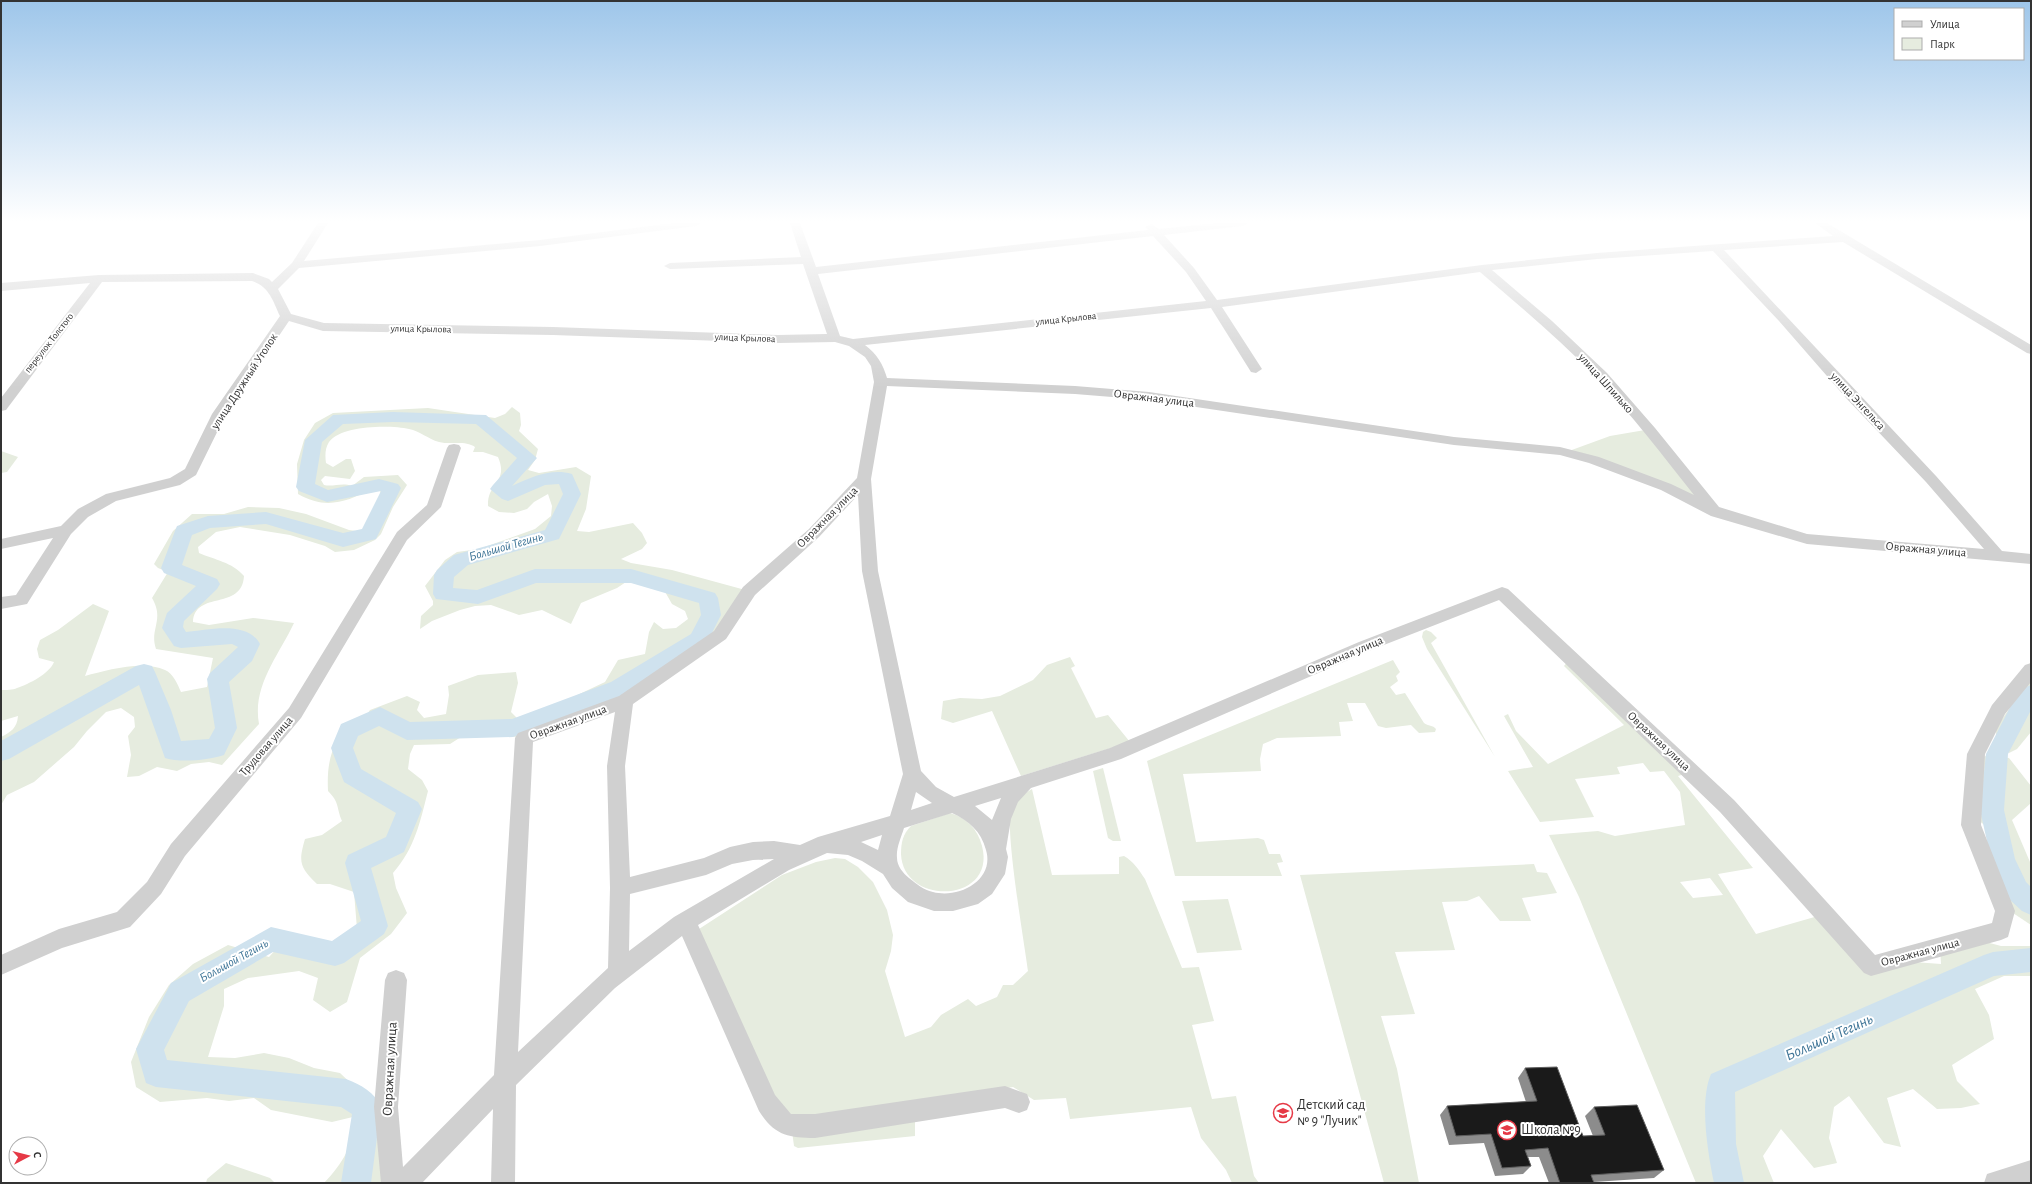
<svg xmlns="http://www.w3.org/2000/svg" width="2032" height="1184" viewBox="0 0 2032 1184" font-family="'Alegreya Sans',sans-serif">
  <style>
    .green { fill: #e6ecdf; fill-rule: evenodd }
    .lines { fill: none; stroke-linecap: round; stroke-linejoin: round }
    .river { fill: #cfe2ee; fill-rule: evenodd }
    .minor { fill: #d0d0d0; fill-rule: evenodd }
    .wall { fill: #8c8c8c }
    .building { fill: #1a1a1a; stroke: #5f5f5f }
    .labels { text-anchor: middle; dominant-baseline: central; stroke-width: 4; stroke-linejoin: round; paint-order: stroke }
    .far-street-label { font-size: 10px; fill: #333; stroke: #fff }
    .street-label { font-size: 12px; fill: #333; stroke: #fff }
    .water-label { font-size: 13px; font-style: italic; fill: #3f7597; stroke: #fff }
    .near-street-label { font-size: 14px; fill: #333; stroke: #fff }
    .near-poi-label { font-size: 14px; fill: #333; stroke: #fff; text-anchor: start }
    .near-water-label { font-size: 16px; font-style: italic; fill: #3f7597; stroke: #fff }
  </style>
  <rect width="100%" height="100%" fill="#fff"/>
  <!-- green -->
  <g class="green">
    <path d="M512,407L520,413L521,425L519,431L538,449L535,460L528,470L539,473L576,467L591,476L586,509L577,531L589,532L633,523L642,533L647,543L642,549L621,559L631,563L672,570L749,591L722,632L625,701L524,738L486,733L461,737L450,744L414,745L410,754L408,769L422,780L428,791C420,822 415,848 393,873L396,888L407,913L391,934L360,958L347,1002L330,1012L313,1000L318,978L299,971L248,978L224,989V1006L208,1057L235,1058L264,1053L289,1058L314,1068L340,1073L357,1089L375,1100L393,1183H324C342,1165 355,1142 357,1116L332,1122L271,1110L254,1098L229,1101L207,1098L160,1102L136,1087L131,1062L149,1017L169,985L193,964L228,945L269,957L290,934L341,943L357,929L354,892L330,884H317C300,867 298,863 305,839L322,835L342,821C336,807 340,803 328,791C327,770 329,756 338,738L355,732L370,710L407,696L420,702L417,710L424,718L446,714L449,695L448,686L478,675L516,672L518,683L511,712L518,719L535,715L605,682L618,660L645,654L649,632L654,622L663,629L676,628L688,619L685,611L672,604L664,590L644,582H626L617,588L581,603L571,624L542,610L519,615L491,605L475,606L460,610L432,621L420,629L421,616L433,605V601L425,586L445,560L457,552L479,549L535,529L551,516L552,506L548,494L534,502L527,509L514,513L499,512L488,506C487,482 509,483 498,457L483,452H473L475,447C465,440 451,445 439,442C428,439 420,431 409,429C390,425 342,425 329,442C325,448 325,456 326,463L333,467L346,459H351L355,471L350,479L325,476L321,480L324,485C334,487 342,482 352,486L364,477L398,475L407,485L393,507L381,534L375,540L354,550L335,552L325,546L290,535L240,527L216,532L198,547L199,553C215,560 232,562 244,576C242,611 195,590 193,622L209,625L253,618L294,623C279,655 252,686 259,724L222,765L209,762L191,764L177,771L157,767L139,776L127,777L131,755L128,736L135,727L134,717L121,708L106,712L87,731L74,747L34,782L7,795L1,805V737C11,732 17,728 18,716L1,721V690C6,690 13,690 17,688C29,684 49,674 54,662L39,658L37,649L40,640L58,630L93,604L109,611L85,676C107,670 143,660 165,670C173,673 178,685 181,692L207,687L213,658L156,649C149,629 165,620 152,598L168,572L158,568L154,564L173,531L192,514H224L248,507L279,508L306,514L349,530L365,532C372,519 383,505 380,490L372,489C346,502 326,510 298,494L297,464L304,440L315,423L333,413L428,408L495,418L505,414Z"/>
    <path d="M1645,430L1701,501L1569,451L1610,436Z"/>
    <path d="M1,451L18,457L7,472L1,473Z"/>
    <path d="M1426,630L1431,632L1437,638L1431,643L1495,757L1427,649L1422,637L1423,632Z"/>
    <path d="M1070,657L1075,666L1071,668L1096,718L1108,715L1130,742L1021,776L992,711L953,723L941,719L943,701L960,698L982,699L1000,696L1033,680L1047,665Z"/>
    <path d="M1393,660L1400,672L1396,676L1398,681L1390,687L1396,695L1405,693L1424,723C1428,726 1433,725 1436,729L1435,732L1419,733L1411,725L1386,728L1378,726L1365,703H1347L1353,721L1339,722L1341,736L1277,738L1263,744L1260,759L1261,771L1183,774L1196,842L1258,838L1264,840L1269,854H1280L1283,862L1277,863L1282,876H1175L1147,761Z"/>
    <path d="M1568,661L1688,773L1678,776L1753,868L1718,874L1756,934L1825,914L1871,966L1914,962L1941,964L1940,947L1971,938L2001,946H2031V976H2004L1975,989L1989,1015L1994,1039L1952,1065L1957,1081L1980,1104L1961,1108L1937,1109L1913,1089L1887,1098L1901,1147L1884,1143L1849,1096L1834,1107L1829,1138L1837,1163L1814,1168L1781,1129L1763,1156L1774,1183H1696L1579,897L1549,835L1598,831L1615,836L1685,825L1680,792L1664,771L1650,772L1643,763L1617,767L1620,774L1575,779L1594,817L1540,822L1508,771L1533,767L1504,716L1508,714L1516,731L1548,764L1624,725L1564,666ZM1710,878L1723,895L1693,898L1680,882Z"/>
    <path d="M2031,677V732L2017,749L2009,753L1996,736V728Z"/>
    <path d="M1989,755L2009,758L2031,786V803L2012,820L2030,862L2031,925L2010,911L1993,872L1991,830L1978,820L1980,758Z"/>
    <path d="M1103,768L1121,841H1113L1108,838L1093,771Z"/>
    <path d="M1032,789L1052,875L1119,874V857L1124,856C1133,861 1139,870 1145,879L1182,968L1199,967L1214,1021L1192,1025L1212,1099L1236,1096L1254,1176L1259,1183H1232L1226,1170L1201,1138L1191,1107L1070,1119L1066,1098L1034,1100L1013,1087L807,1123L781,1114L699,929L782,875L816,862L835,858L845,859L858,867L873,882L887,910L893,935L891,951L885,971L905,1037L931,1027L941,1015L968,999L976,1006L997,997L1003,985H1013L1028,971C1025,946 1003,822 1012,807C1017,799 1025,793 1032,789Z"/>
    <path d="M950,813C967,818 977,828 982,846C997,903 903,907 901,854C901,842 903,834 911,826Z"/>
    <path d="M1534,864L1537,872L1547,873L1557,893L1522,898L1531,921H1500L1479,896L1467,901L1442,902L1455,950L1395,952L1415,1014L1381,1016L1397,1069L1419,1183H1384L1300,875Z"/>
    <path d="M1228,899L1242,950L1197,953L1182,901Z"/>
    <path d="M915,1114V1136L798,1148L794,1146L792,1131Z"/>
    <path d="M226,1163L270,1178L275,1183H206L207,1179Z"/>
  </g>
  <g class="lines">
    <!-- river -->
    <g class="river">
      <path d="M393,412L486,415L537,458L512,486C532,477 551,468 572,474L581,494L559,539L468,565L454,577L453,588L477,590L535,569H631L715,593L718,598L721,615L706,645L627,694L521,734L513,737L407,740L379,726L358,736L353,748L361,769L418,802L422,809L404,852L371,868L388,926L384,934L344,963L335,966L273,952L189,1001L164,1050L167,1060L346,1079C361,1085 375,1092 381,1107L371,1183H341L352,1114L341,1107L156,1087L146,1083L136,1049L171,983L271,927L332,941L361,921L345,863L348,855L386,837L396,813L344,782L331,748L341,724L380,707L410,722L512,719L611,682L691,634L701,615L699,603L631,583H536L478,604L436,599L433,594L434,575L437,570L454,555L545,530L563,494L559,484L545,485L508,501L502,499L490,489L493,485L517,458L476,424L393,422L343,424L322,442L315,484L328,490L379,479L398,484L401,488L376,539L343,547L266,524L210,528L192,535L182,565L217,579L220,584L217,589L184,621L183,627L186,632C208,630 247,620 260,644L252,661L229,682L237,728L224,755C208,760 181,763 165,758L139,685L9,759L1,761V741L136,666L144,664L152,666L155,672L171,710L181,741L209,739L215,728L207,679L210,673L238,647L232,644L181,648L174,646L162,628L167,613L196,586L164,573L161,568L175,531L177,526L208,516L266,512L343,533L362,529L381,491L327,502L299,491L296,487L305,440L333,415Z"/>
      <path d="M2031,685V710L2008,754L2004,810L2015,859L2026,882L2031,887V915L2022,911L2008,898L1991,859L1980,810L1986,754L2019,690Z"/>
      <path d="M2031,948V972L1994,976L1735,1092L1736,1144L1744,1183H1714C1708,1154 1699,1102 1711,1074L1984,955L1993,952Z"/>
    </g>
    <!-- minor -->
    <g class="minor">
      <path d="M318,223H328L304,261L540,240L673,223H701L696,226L540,246L299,268L278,289L291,314L324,323L553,327L778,335L827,334L803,264L670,269L664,266L670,263L801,257L790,223H800L816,267L1148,230L1145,227L1151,224L1159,229L1216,223H1247L1246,225L1242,226L1164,235L1194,268L1217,300L1482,265L1597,253L1833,236L1815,223H1827L2031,345V354L2027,353L1843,242L1724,250L1936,476L2002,551L2031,554V564L1807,544L1711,516L1661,490L1589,463L1560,455L1454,445L1149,400L1075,394L887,386L871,479L878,571L921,771L936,787L954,797L1110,748L1359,642L1502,587L1508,589L1734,800L1875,955L1992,923L1995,911L1961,825L1967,754L1992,705L2025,665L2031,663V682L2005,714L1985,754L1981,825L2015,911L2008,937L2001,940L1871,976L1864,973L1720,812L1499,600L1371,650L1121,759L1031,788L1018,802L1011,819L1006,849L1008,857L1005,874L992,894L978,904L953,911H934L908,902L892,888L883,874L862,861L848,855L827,853L789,870L698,925L775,1095L791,1114H815L1005,1086L1027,1094L1030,1102L1027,1110L1019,1113L1005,1108L815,1138C788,1138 774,1135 759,1111L682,936L615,988L516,1085L515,1183H491L493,1109L422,1183H381L374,1107L385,980L388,973L396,970L404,973L407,980L398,1107L403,1167L494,1075L515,738L518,733L619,696L714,631L743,587L809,529L857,478L874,382L871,366L865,357L849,346L835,342L778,343L553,335L323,331L289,321L226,414L196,475L180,485L116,501L88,517L71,534L27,604L1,609V597L16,595L53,538L1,549V539L61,526L78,509L106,494L170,478L185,469L212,414L280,316C273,301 269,286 252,281L102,282L6,410L1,411V398L90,283L1,291V283L99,275L253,273L269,279L272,282L292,263ZM1153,236L1186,272L1206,301L853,339L840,336L818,274ZM1713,251L1779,321L1847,399L1926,482L1984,549L1807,534L1719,507L1655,428L1607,373L1552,321L1492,270L1597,259ZM1480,272C1520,306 1560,340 1597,378C1632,415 1663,456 1694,495L1671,484L1599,457L1560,447L1454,437L1149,392L1075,386L887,378C883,364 877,354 865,345L1211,308L1251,372L1256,373L1262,369L1222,307ZM858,495L862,571L903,774L890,816L818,837L800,845L774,841L753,842L730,847L704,858L630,877L625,766L633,704L726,639L755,595L819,537ZM615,712L607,766L610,888L608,968L518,1052L533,742ZM916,792L932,803L911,810ZM1001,798L992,820L975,806ZM952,813C969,821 981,831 986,850C995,880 959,899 933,892C923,890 917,884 909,878C903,873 897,866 897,858C896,848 901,838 904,828ZM882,835L878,850L861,842ZM774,859L674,917L629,951L630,894L706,875L732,864L753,860Z"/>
      <path d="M454,444L459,445L461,448L441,507L407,540L301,718L185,856L161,894L130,927L62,948L1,975V955L59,929L117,912L147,882L171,844L289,708L397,532L427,505L447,448L449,445Z"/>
      <path d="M2031,1160V1183H1984L1987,1174Z"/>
    </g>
  </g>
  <!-- wall -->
  <path class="wall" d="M1525,1068L1583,1136H1593L1585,1116L1594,1107L1664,1170L1654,1178L1594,1182V1183H1549L1539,1157H1528L1531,1166L1523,1174L1495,1176L1484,1143L1449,1145L1440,1115L1447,1106L1526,1102L1518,1078Z"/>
  <!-- building -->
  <path class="building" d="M1557,1067L1583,1136L1605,1135L1594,1107L1637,1105L1664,1170L1591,1175L1594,1183H1560L1548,1148L1525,1150L1531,1166L1502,1168L1491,1134L1456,1136L1447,1106L1537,1101L1525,1068Z"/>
  <!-- sky -->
  <linearGradient id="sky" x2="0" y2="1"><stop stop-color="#9ec6ea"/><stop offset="0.57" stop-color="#fff"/><stop offset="1" stop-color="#fff" stop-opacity="0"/></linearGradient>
  <rect width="2032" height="388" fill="url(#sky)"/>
  <!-- icons -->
  <defs>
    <g id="school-ring" transform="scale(1)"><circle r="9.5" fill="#fff" stroke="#e63946" stroke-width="1.5"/><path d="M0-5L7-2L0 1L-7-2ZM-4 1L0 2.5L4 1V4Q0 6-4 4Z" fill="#e63946"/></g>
  </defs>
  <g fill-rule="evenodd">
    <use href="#school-ring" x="1283" y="1113"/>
    <use href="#school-ring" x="1507" y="1130"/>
  </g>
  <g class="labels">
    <!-- far-street labels -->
    <g class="far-street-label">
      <text transform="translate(1066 319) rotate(-6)">улица Крылова</text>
      <text transform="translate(421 329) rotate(1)">улица Крылова</text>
      <text transform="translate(745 338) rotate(2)">улица Крылова</text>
      <text transform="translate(49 343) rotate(-52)">переулок Толстого</text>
    </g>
    <!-- street labels -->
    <g class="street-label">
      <text transform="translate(244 381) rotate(-57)">улица Дружный Уголок</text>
      <text transform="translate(1606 383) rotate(48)">улица Шпилько</text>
      <text transform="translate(1154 398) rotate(7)">Овражная улица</text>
      <text transform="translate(1858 401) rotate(47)">улица Энгельса</text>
      <text transform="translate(827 517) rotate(-45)">Овражная улица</text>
      <text transform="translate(1926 549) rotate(5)">Овражная улица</text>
      <text transform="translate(1345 655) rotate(-23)">Овражная улица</text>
      <text transform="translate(568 722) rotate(-20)">Овражная улица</text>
      <text transform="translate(1659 741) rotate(43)">Овражная улица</text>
      <text transform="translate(266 746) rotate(-49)">Трудовая улица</text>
      <text transform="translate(1920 952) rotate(-15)">Овражная улица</text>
    </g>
    <!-- water labels -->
    <g class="water-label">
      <text transform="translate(506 547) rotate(-16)">Большой Тегинь</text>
      <text transform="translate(234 961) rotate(-29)">Большой Тегинь</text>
    </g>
    <!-- near-street labels -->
    <g class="near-street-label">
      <text transform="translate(390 1069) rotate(-87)">Овражная улица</text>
    </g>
    <!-- near-poi labels -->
    <g class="near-poi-label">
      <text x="1297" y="1105">Детский сад<tspan x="1297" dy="16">№ 9 "Лучик"</tspan></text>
      <text x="1521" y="1130">Школа №9</text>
    </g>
    <!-- near-water labels -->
    <g class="near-water-label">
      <text transform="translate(1829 1037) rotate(-24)">Большой Тегинь</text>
    </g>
  </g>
  <!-- border -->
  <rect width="2032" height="1184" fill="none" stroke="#333333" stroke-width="4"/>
  <!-- legend -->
  <rect x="1894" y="8" width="130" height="52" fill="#ffffff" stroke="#adadad"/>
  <rect x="1902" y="21" width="20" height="6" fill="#d0d0d0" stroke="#adadad"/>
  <text x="1930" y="28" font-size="12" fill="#333333">Улица</text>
  <rect x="1902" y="38" width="20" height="12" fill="#e6ecdf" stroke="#adadad"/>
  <text x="1930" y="48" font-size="12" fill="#333333">Парк</text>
  <!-- north arrow -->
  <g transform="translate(28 1156) rotate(83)"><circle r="19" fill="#ffffff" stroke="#adadad"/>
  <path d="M0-3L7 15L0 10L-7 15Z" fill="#e63946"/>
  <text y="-6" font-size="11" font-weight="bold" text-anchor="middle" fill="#333333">С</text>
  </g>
</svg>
